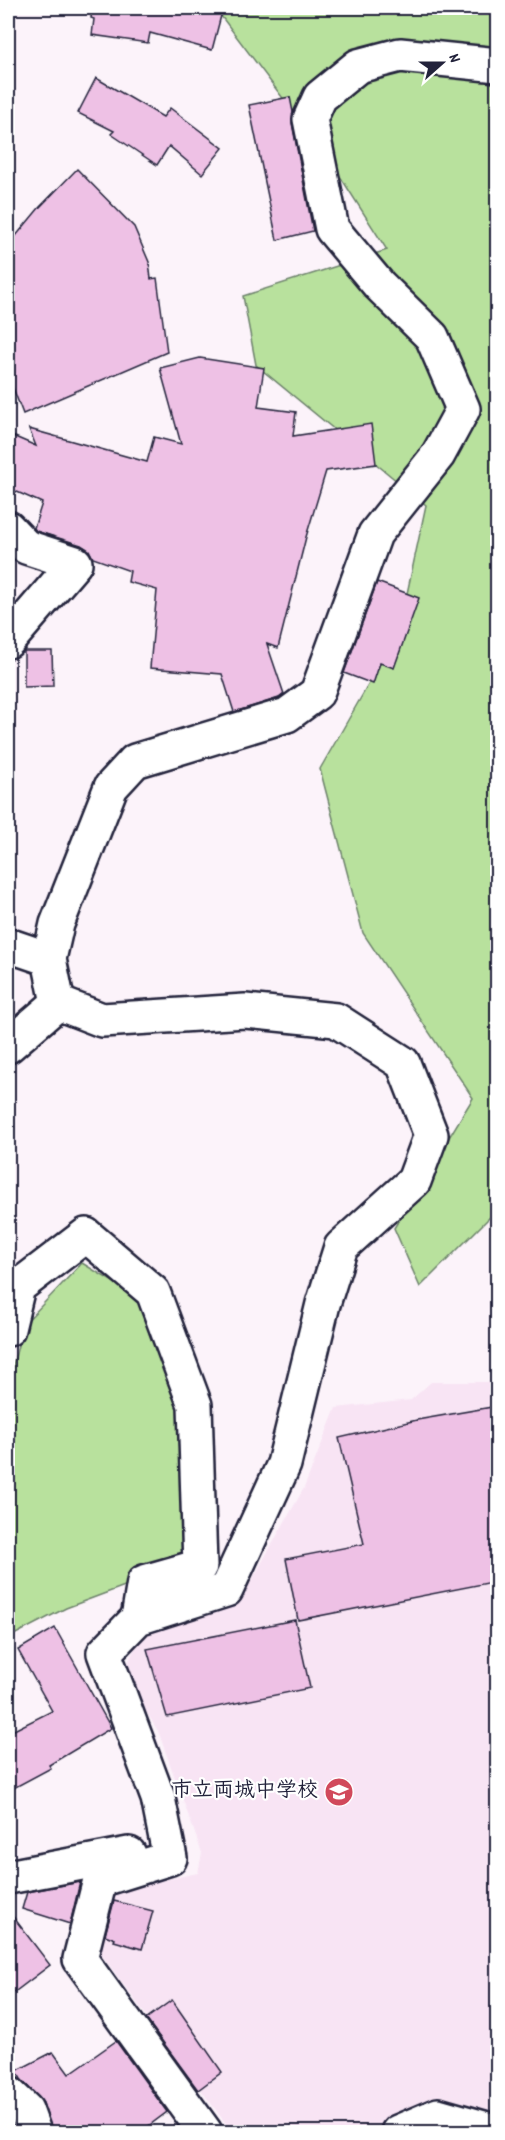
<svg xmlns="http://www.w3.org/2000/svg" width="505" height="2140" viewBox="0 0 505 2140" font-family="Dekko,'Klee One',sans-serif">
  <style>
    .built { fill: #f8e4f4 }
    .green { fill: #b8e19d; stroke: #6d826c; stroke-width: 1.5 }
    .building { fill: #eec1e5; stroke: #22223b; stroke-width: 1.5 }
    .lines { fill: none; stroke-linecap: round; stroke-linejoin: round }
    .minor-casing { stroke: #22223b; stroke-width: 38 }
    .minor { stroke: #fff; stroke-width: 33 }
    .labels { text-anchor: middle; dominant-baseline: central; stroke-width: 4.5; stroke-linejoin: round; paint-order: stroke }
    .poi-label { font-size: 21px; font-weight: bold; fill: #22223b; stroke: #fff; text-anchor: end }
  </style>
  <rect width="100%" height="100%" fill="#fcf3fa"/>
  <filter id="ink" filterUnits="userSpaceOnUse"><feTurbulence type="fractalNoise" baseFrequency=".0167" numOctaves="2"/><feDisplacementMap in="SourceGraphic" scale="12" xChannelSelector="R" yChannelSelector="G"/><feConvolveMatrix kernelMatrix="1 2 1 2 8 2 1 2 1" color-interpolation-filters="sRGB"/></filter>
  <g filter="url(#ink)">
    <!-- built -->
    <path class="built" d="M431,1382H497V2116L387,2132H232L98,1950L115,1890L198,1873L202,1853L158,1731L123,1674L143,1630L221,1611L249,1585L304,1488L336,1408L411,1400Z"/>
    <!-- green -->
    <g class="green">
      <path d="M215,8H497V1210L420,1287L394,1228L473,1098L363,933L320,769L399,631L426,505L256,365L243,296L387,250L331,162Z"/>
      <path d="M82,1263L161,1311L188,1408L194,1560L66,1608L8,1638V1386L23,1325Z"/>
    </g>
    <!-- building -->
    <g class="building">
      <path d="M92,8H223L212,50L150,33L148,43L92,35L94,19L91,18Z"/>
      <path d="M96,78L163,117L170,108L223,148L202,174L169,146L157,165L111,134L114,131L78,113Z"/>
      <path d="M290,97L293,112L292,123L313,231L277,240L249,105Z"/>
      <path d="M77,169L134,227L149,262L151,279L157,278L167,352L23,414L8,375V331L11,330L15,237L39,208Z"/>
      <path d="M200,358L264,368L258,407L296,412L293,436L371,424L376,464L326,471L306,537L278,648L267,644L284,694L279,698L234,712L222,674L150,668L157,590L128,582L130,571L93,558L89,550L81,545L36,531L34,528L42,503L8,488V434L36,446L29,429L147,462L154,437L181,444L160,368Z"/>
      <path d="M377,582L419,598L394,668L380,663L373,684L344,673Z"/>
      <path d="M24,651H52L53,686L24,687Z"/>
      <path d="M498,1406V1581L298,1620L286,1559L364,1544L339,1438L417,1420Z"/>
      <path d="M295,1620L310,1688L167,1717L147,1649Z"/>
      <path d="M55,1628L111,1728L49,1765L51,1768L8,1791V1733L52,1711L18,1650Z"/>
      <path d="M80,1882L70,1924L22,1909L27,1892Z"/>
      <path d="M114,1901L153,1911L142,1949L114,1941L115,1939L105,1935Z"/>
      <path d="M8,1910L50,1965L8,1997Z"/>
      <path d="M172,2000L222,2072L198,2090L146,2019Z"/>
      <path d="M116,2041L167,2112L139,2133H52L43,2103L21,2079L16,2071L53,2052L69,2074Z"/>
    </g>
    <g class="lines">
      <!-- minor casing -->
      <g class="minor-casing">
        <g id="minor">
          <path d="M8,528L26,547L75,563L8,641"/>
          <path d="M8,945L49,959"/>
          <path d="M8,1046L58,1003"/>
          <path d="M8,1329L18,1287L86,1235L153,1292L195,1405L200,1566L144,1582L138,1618"/>
          <path d="M8,1877L129,1854"/>
          <path d="M8,2093L26,2110L34,2132"/>
          <path d="M205,2132L80,1959L100,1880L170,1858L158,1798L104,1653L138,1618L226,1590L284,1464L323,1304L341,1247L414,1181L431,1135L403,1063L336,1020L245,1011L102,1020L58,1003L49,959L57,924L111,787L135,761L287,715L317,693L375,534L438,455L463,409L432,337L379,285L332,229L310,119L320,97L358,66L400,55L498,65"/>
          <path d="M398,2132L438,2115L498,2132"/>
        </g>
      </g>
      <!-- minor -->
      <use href="#minor" class="minor"/>
    </g>
  </g>
  <!-- icons -->
  <defs>
    <g id="school-disc" transform="scale(1.5)"><circle r="9.5" fill="#d1495b" stroke="#fff"/><path d="M0-5L7-2L0 1L-7-2ZM-4 1L0 2.5L4 1V4Q0 6-4 4Z" fill="#fff"/></g>
  </defs>
  <g fill-rule="evenodd">
    <use href="#school-disc" x="339" y="1792"/>
  </g>
  <g class="labels">
    <!-- poi labels -->
    <g class="poi-label">
      <text x="318" y="1792">市立両城中学校</text>
    </g>
  </g>
  <!-- margin -->
  <rect width="505" height="2140" fill="none" stroke="#fff" stroke-width="30"/>
  <rect x="15" y="15" width="475" height="2110" fill="none" stroke="#22223b" stroke-width="2" filter="url(#ink)"/>
  <!-- north arrow -->
  <g transform="translate(442 63) rotate(69)" stroke="#ffffff" stroke-width="4.5" paint-order="stroke">
  <path d="M0-4.5L10 22L0 15L-10 22Z" fill="#22223b"/>
  <text y="-9" font-size="16" font-weight="bold" text-anchor="middle" fill="#22223b">N</text>
  </g>
</svg>
